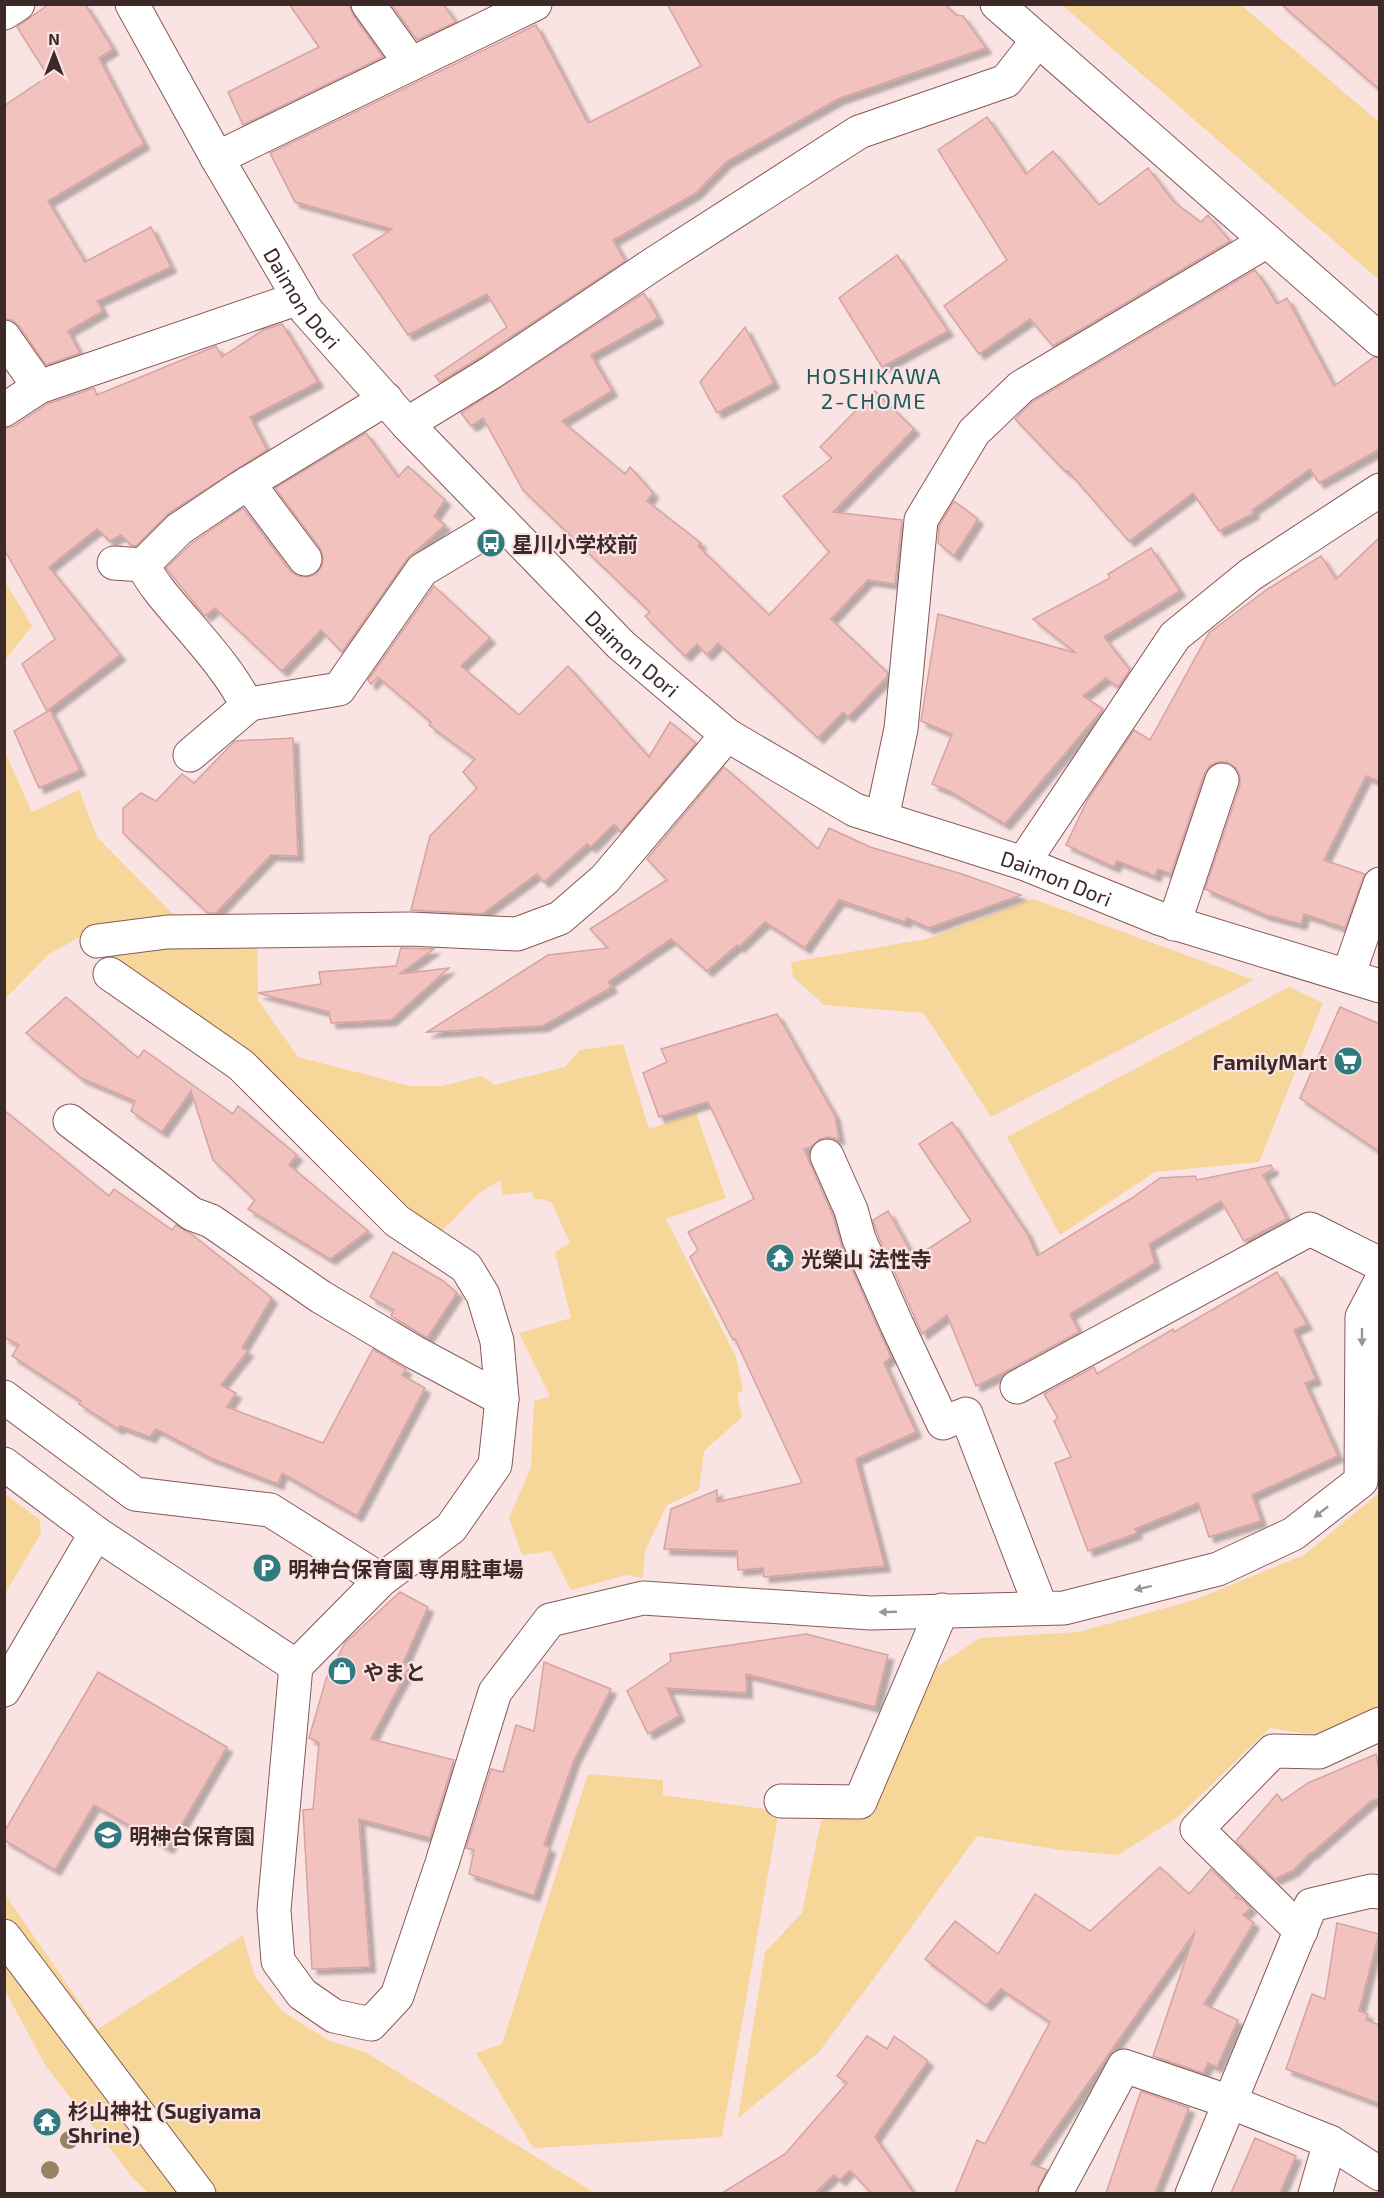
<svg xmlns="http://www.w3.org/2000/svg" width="1384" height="2198" viewBox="0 0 1384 2198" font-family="'Exo 2','Noto Sans JP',sans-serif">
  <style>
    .green { fill: #f6d699 }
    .building { fill: #f2c2bf; stroke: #d5a3a0; stroke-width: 1.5; filter: url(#shadow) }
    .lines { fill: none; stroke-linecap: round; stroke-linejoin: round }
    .minor-casing { stroke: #865957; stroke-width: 35 }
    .minor { stroke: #fff; stroke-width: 33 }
    .tree { fill: #978266 }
    .oneway { fill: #9e9494 }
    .labels { text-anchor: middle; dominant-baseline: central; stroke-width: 4.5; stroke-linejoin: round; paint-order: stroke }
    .street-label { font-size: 21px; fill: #3d2928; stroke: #fae4e3 }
    .poi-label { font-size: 21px; font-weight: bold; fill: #3d2928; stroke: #fae4e3; text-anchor: start }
    .neighbourhood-label { font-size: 22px; letter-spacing: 1.5px; fill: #1f595e; stroke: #fae4e3 }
  </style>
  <defs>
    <filter id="shadow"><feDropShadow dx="5.5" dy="5.5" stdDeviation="1.5" flood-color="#0004"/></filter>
  </defs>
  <rect width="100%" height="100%" fill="#fae4e3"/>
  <!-- green -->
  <g class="green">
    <path d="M1062,5H1241L1379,122V280Z"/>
    <path d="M5,582L32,626L5,660H4Z"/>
    <path d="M4,750L32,812L79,790L97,837L181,922L89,932L49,954L5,999Z"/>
    <path d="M1033,899L1254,980L991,1117L924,1013L824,1005L793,977L791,962L927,939Z"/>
    <path d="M257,942L258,1000L298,1057L410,1086H442L482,1076L494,1085L565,1067L580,1050L623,1044L649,1129L696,1113L726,1198L666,1219L736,1357L743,1390L737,1394L742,1417L704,1451L699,1490L667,1505L645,1551L643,1578L626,1575L571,1590L551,1551L522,1555L509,1518L531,1467L534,1401L550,1396L519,1333L571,1318L555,1252L570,1243L551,1202L542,1199H534L532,1192L503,1195L500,1180L478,1194L441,1232L401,1209L326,1125L257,1063L104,954L113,948Z"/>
    <path d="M1289,987L1323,1003L1259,1162L1155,1172L1060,1235L1007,1137Z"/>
    <path d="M1379,1493V1707L1316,1735L1270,1728L1178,1817L1118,1855L1061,1850L977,1836L881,1969L819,2052L738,2118L765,1952L802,1913L821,1820L875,1807L935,1668L980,1638L1079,1632L1194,1600L1304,1555Z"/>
    <path d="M5,1494L40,1520L41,1533L5,1594L4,1552L6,1548L4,1547Z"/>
    <path d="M588,1774L663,1780V1795L779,1811L722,2137L533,2148L476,2053L502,2044Z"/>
    <path d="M4,1893L98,2029L243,1935L255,1977L283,2012L330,2041L365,2052L595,2193H149L133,2178L45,2065L5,1990Z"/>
  </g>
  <!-- building -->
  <g class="building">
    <path d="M49,4H85L113,49L99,58L144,144L48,201L85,262L151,227L171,267L97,301L103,311L68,331L80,353L46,365L19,326L12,320L4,319V106L48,76L17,27Z"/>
    <path d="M289,4H349L353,15L383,57L243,125L228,92L319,47Z"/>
    <path d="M391,4H443L456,22L417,40Z"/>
    <path d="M667,4H945L956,15L963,16L986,48L838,99L726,162L696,193L613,240L625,261L482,356L440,382L435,376L507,327L487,294L408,335L353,255L392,229L295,202L270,153L536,25L588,123L701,66Z"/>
    <path d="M1281,4H1380V90Z"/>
    <path d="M987,117L1026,174L1053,151L1099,205L1148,168L1174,202L1201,222L1208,215L1230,241L1053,346L1030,319L979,354L944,306L1007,260L938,150Z"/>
    <path d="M897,255L948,331L882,367L839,298Z"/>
    <path d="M1255,270L1263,281L1277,304L1287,298L1334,386L1374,357L1380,358V449L1319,483L1310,469L1252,510L1254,513L1219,531L1193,493L1129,541L1068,471L1066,472L1015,419L1032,402Z"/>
    <path d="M644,293L658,318L591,355L612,391L562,421L625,474L630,467L653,493L647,501L701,543L698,546L769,615L829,552L783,496L832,458L820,447L875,391L914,429L833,512L902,520L895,584L868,580L831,619L888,673L887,677L848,717L843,712L818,738L718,643L707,655L697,644L685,656L645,616L650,612L523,490L483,418L471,426L461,413Z"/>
    <path d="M282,324L318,382L250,417L267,450L169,513L136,546L131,545L121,535L110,541L97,529L49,567L120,655L47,711L22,664L55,639L4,549V429L14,426L47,404L94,388L97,395L216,346L222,357L263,330Z"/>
    <path d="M745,327L774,383L717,413L700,382Z"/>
    <path d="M366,433L398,477L408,466L445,500L434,516L445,525L407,559L342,652L321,630L282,671L215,608L205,616L166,568L191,544L243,508L290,571L298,576L308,577L316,574L322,566L323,556L320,548L275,488Z"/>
    <path d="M954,501L978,519L954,556L938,543L939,526Z"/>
    <path d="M1380,537V782L1366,776L1324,860L1365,874L1345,928L1304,914L1301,924L1266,915L1205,889L1240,785V777L1236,768L1227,762H1218L1209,766L1204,774L1171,874L1158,869L1155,876L1117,861L1114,867L1066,845L1087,801L1134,730L1150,740L1209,633L1266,590L1321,556L1336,579Z"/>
    <path d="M1151,548L1180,591L1104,637L1130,670L1118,687L1106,678L1083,696L1103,709L1005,824L949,791L932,784L952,734L921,721L938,614L1076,653L1033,619L1110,578L1108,574Z"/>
    <path d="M434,586L490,638L461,666L519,715L568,666L649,757L670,722L696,743L621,832L614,824L591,847L587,844L544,882L537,874L482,914L411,910L430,836L477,788L463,772L475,759L429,725L431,722L378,677L371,684L368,680Z"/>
    <path d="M50,710L80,770L39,788L14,731Z"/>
    <path d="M293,738L298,856L271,855L216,913H208L123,833V808L141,793L156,801L182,774L194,783L235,741Z"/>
    <path d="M724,767L818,849L829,828L870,847L962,874L1021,895L929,928L907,918L905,922L839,900L805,948L765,922L739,947L737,945L707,971L671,939L608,982L612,987L543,1026L427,1032L548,955L608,948L590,929L667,880L647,859Z"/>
    <path d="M401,948L434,949L399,974L449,968L391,1020L331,1023L329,1012L258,993L321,984L319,972L396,966Z"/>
    <path d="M66,997L138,1058L144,1050L233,1114L238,1106L297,1155L289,1165L368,1231L330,1259L248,1209L255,1200L213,1160L191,1091L162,1132L131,1111L135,1101L81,1078L26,1033Z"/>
    <path d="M1340,1007L1380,1024V1152L1300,1098Z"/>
    <path d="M777,1014L835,1116L839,1139L828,1137L820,1139L811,1147L804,1149L833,1216L842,1247L891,1357L884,1363L916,1432L856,1459L885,1566L764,1577L763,1568L738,1570L737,1551L664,1549L671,1509L717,1490V1502L802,1483L735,1339L733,1340L690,1257L698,1250L688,1232L754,1199L708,1102L659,1117L643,1073L667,1062L661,1049Z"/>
    <path d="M4,1110L109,1196L114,1189L172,1230L176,1225L190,1233L272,1298L242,1348L248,1351L221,1385L236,1393L227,1407L323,1443L373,1349L406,1369L402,1375L425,1388L357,1516L282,1473L278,1484L211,1458L156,1429L150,1437L120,1426L118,1429L79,1404L81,1401L12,1356L19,1345L4,1337Z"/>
    <path d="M952,1122L1027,1233L1037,1256L1132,1198L1160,1178L1195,1176L1197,1180L1271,1165L1273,1169L1263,1175L1287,1219L1244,1241L1221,1201L1149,1244L1155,1263L1070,1314L1079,1332L1007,1371L976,1386L947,1315L922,1334L877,1233L873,1220L888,1211L914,1258L971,1221L919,1144Z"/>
    <path d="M393,1252L442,1280L457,1293L427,1338L391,1316L394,1310L370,1297Z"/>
    <path d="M1277,1272L1307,1324L1294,1330L1316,1379L1305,1383L1338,1456L1252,1495L1261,1521L1209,1537L1198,1503L1135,1529L1137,1533L1088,1551L1055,1463L1071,1457L1054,1421L1058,1418L1044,1394L1094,1367L1097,1374L1173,1329L1174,1332Z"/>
    <path d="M400,1592L428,1607L403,1663L410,1666L371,1739L454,1760L430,1838L359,1819L370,1967L312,1969L303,1810L313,1809L319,1743L309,1738L326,1679L345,1643Z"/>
    <path d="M806,1634L888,1655L875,1707L746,1674L747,1693L667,1688L679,1716L648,1734L627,1691L671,1661L670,1654Z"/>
    <path d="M544,1662L611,1689L574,1760L544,1845L550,1848L534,1896L469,1874L474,1850L466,1848L491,1769L503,1772L516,1725L534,1731Z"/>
    <path d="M98,1672L227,1747L168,1848L94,1805L55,1870L4,1840V1832Z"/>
    <path d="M1376,1754L1380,1777V1799L1371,1801L1312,1853H1310L1294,1870L1275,1879L1236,1841L1277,1794L1282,1801L1308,1783Z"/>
    <path d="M1160,1867L1189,1894L1211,1869L1238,1896L1235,1898L1242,1899L1251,1908L1243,1915L1254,1923L1204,2004L1238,2020L1217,2067L1208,2063L1203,2073L1153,2056L1195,1932L1031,2164L1047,2170L1036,2193H955L977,2140L985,2144L1050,2022L1001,1989L986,2005L925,1959L955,1921L998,1954L1035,1894L1090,1931Z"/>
    <path d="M1337,1923L1379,1934L1359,2011L1368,2014L1366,2020L1380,2025V2104L1286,2069L1312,1994L1325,1999Z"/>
    <path d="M867,2036L887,2049L894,2036L928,2061L875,2137L914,2193H871L850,2170L840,2180L834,2175L815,2193H722L785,2154L847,2083L837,2076Z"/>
    <path d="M1141,2091L1189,2108L1155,2193H1106Z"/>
    <path d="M1255,2138L1296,2156L1280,2193H1231Z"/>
  </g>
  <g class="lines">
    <!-- minor casing -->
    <g class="minor-casing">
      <g id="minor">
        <path id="s1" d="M132,4L217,158L306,310L407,424L621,645L727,735L855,810L1023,863L1161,919L1380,986"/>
        <path d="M368,4L411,64"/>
        <path d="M997,4L1380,340"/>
        <path d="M4,13L18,4"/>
        <path d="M217,158L535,4"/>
        <path d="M4,337L39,387L299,298"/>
        <path d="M4,410L39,387"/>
        <path d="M407,424L492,372L655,263L859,132L1006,81L1038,40"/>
        <path d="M248,483L305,559"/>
        <path d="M114,563L143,565L179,529L240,488L386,399"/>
        <path d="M143,565C152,583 165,598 178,613C201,640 233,675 247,706"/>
        <path d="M190,755L250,704L339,689L422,570L502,522"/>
        <path d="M882,818L901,729L921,520L974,432L1021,387L1267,241"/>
        <path d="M1023,863L1175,636L1250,575L1380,490"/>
        <path d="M1174,924L1222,780"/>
        <path d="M97,941L167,932L410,929L517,934L560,918L605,879L727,735"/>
        <path d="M110,974L241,1065L397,1221L466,1267L483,1295L497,1341L502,1399L495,1465L451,1528L381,1580L296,1666L274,1910L278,1961L302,1994L334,2016L371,2024L397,1996L442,1863L495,1692L550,1620L643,1598L871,1613L1064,1608L1218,1569L1293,1534L1361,1481L1362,1317L1380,1283"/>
        <path d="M1348,976L1380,884"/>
        <path d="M70,1121L192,1214L211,1221L321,1297L414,1352L502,1399"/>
        <path d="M827,1156L851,1210L859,1239L897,1325L943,1423L966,1414L1041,1608"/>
        <path d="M1017,1387L1310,1229L1380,1264"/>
        <path d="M4,1397L135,1494L270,1510L381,1580"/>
        <path d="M4,1464L96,1533L296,1666"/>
        <path d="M4,1690L96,1533"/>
        <path d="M781,1801L860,1802L942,1610"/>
        <path d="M1301,1931L1197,1829L1273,1751L1319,1752L1380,1724"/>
        <path d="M4,1936L199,2194"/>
        <path d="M1055,2194L1124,2066L1230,2102L1330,2142L1380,2174"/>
        <path d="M1192,2194L1311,1905L1371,1891L1380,1892"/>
        <path d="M1315,2194L1330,2142"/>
      </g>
    </g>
    <!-- minor -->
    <use href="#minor" class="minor"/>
  </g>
  <!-- trees -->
  <g class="tree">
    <circle cx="69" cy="2140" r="9"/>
    <circle cx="50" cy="2170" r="9"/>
  </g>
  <!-- one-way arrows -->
  <defs><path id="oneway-solid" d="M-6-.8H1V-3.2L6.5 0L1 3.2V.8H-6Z" transform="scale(1.5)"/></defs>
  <g class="oneway">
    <use href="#oneway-solid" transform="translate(1362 1337) rotate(90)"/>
    <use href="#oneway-solid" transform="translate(1321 1512) rotate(142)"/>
    <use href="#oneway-solid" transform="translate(1143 1588) rotate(166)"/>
    <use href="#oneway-solid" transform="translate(888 1612) rotate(178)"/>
  </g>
  <!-- icons -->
  <defs>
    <g id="bus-disc" transform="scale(1.5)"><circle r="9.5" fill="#317a80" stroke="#fae4e3"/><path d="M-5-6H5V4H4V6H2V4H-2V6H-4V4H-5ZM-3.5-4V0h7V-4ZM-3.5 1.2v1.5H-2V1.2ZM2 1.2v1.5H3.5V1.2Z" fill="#fff"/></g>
    <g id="supermarket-disc" transform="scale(1.5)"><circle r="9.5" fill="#317a80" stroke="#fae4e3"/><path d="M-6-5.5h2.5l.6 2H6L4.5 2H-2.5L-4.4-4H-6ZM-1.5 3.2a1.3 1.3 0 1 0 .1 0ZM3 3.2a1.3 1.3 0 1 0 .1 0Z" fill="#fff"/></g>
    <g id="temple-disc" transform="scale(1.5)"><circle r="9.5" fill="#317a80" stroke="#fae4e3"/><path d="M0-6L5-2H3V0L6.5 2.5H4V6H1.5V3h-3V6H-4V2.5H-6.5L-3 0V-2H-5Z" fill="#fff"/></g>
    <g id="parking-disc" transform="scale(1.5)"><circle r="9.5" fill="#317a80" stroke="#fae4e3"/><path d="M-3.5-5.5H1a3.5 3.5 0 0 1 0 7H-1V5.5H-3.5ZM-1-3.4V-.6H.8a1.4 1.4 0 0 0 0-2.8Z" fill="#fff"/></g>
    <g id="shop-disc" transform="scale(1.5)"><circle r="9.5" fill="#317a80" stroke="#fae4e3"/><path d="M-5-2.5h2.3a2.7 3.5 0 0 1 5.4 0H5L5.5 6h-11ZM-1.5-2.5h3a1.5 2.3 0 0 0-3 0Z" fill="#fff"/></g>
    <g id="school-disc" transform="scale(1.5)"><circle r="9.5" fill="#317a80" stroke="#fae4e3"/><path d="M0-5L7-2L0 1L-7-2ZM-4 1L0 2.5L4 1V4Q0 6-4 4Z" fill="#fff"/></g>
  </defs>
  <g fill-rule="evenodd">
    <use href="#bus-disc" x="491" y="543"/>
    <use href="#supermarket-disc" x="1348" y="1061"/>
    <use href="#temple-disc" x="780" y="1258"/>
    <use href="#parking-disc" x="267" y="1568"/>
    <use href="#shop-disc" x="342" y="1671"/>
    <use href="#school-disc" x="108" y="1835"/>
    <use href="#temple-disc" x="47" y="2122"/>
  </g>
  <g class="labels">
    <!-- street labels -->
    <g class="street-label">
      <text stroke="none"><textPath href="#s1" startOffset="340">Daimon Dori</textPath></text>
      <text stroke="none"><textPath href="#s1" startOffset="826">Daimon Dori</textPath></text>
      <text stroke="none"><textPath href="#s1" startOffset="1312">Daimon Dori</textPath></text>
    </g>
    <!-- poi labels -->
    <g class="poi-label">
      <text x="512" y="543">星川小学校前</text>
      <text x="1327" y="1061" text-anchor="end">FamilyMart</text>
      <text x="801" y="1258">光榮山 法性寺</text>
      <text x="288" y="1568">明神台保育園 専用駐車場</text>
      <text x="363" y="1671">やまと</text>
      <text x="129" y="1835">明神台保育園</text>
      <text x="68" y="2110">杉山神社 (Sugiyama<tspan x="68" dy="24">Shrine)</tspan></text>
    </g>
    <!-- neighbourhood labels -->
    <g class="neighbourhood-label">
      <text x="874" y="375">HOSHIKAWA<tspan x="874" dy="25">2-CHOME</tspan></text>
    </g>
  </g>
  <!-- border -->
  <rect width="1384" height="2198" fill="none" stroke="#3d2928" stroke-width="12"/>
  <!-- north arrow -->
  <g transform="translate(54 54)" stroke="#fae4e3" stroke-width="4.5" paint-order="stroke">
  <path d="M0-4.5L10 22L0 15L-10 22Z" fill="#3d2928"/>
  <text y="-9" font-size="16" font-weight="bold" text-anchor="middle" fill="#3d2928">N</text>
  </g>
</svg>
